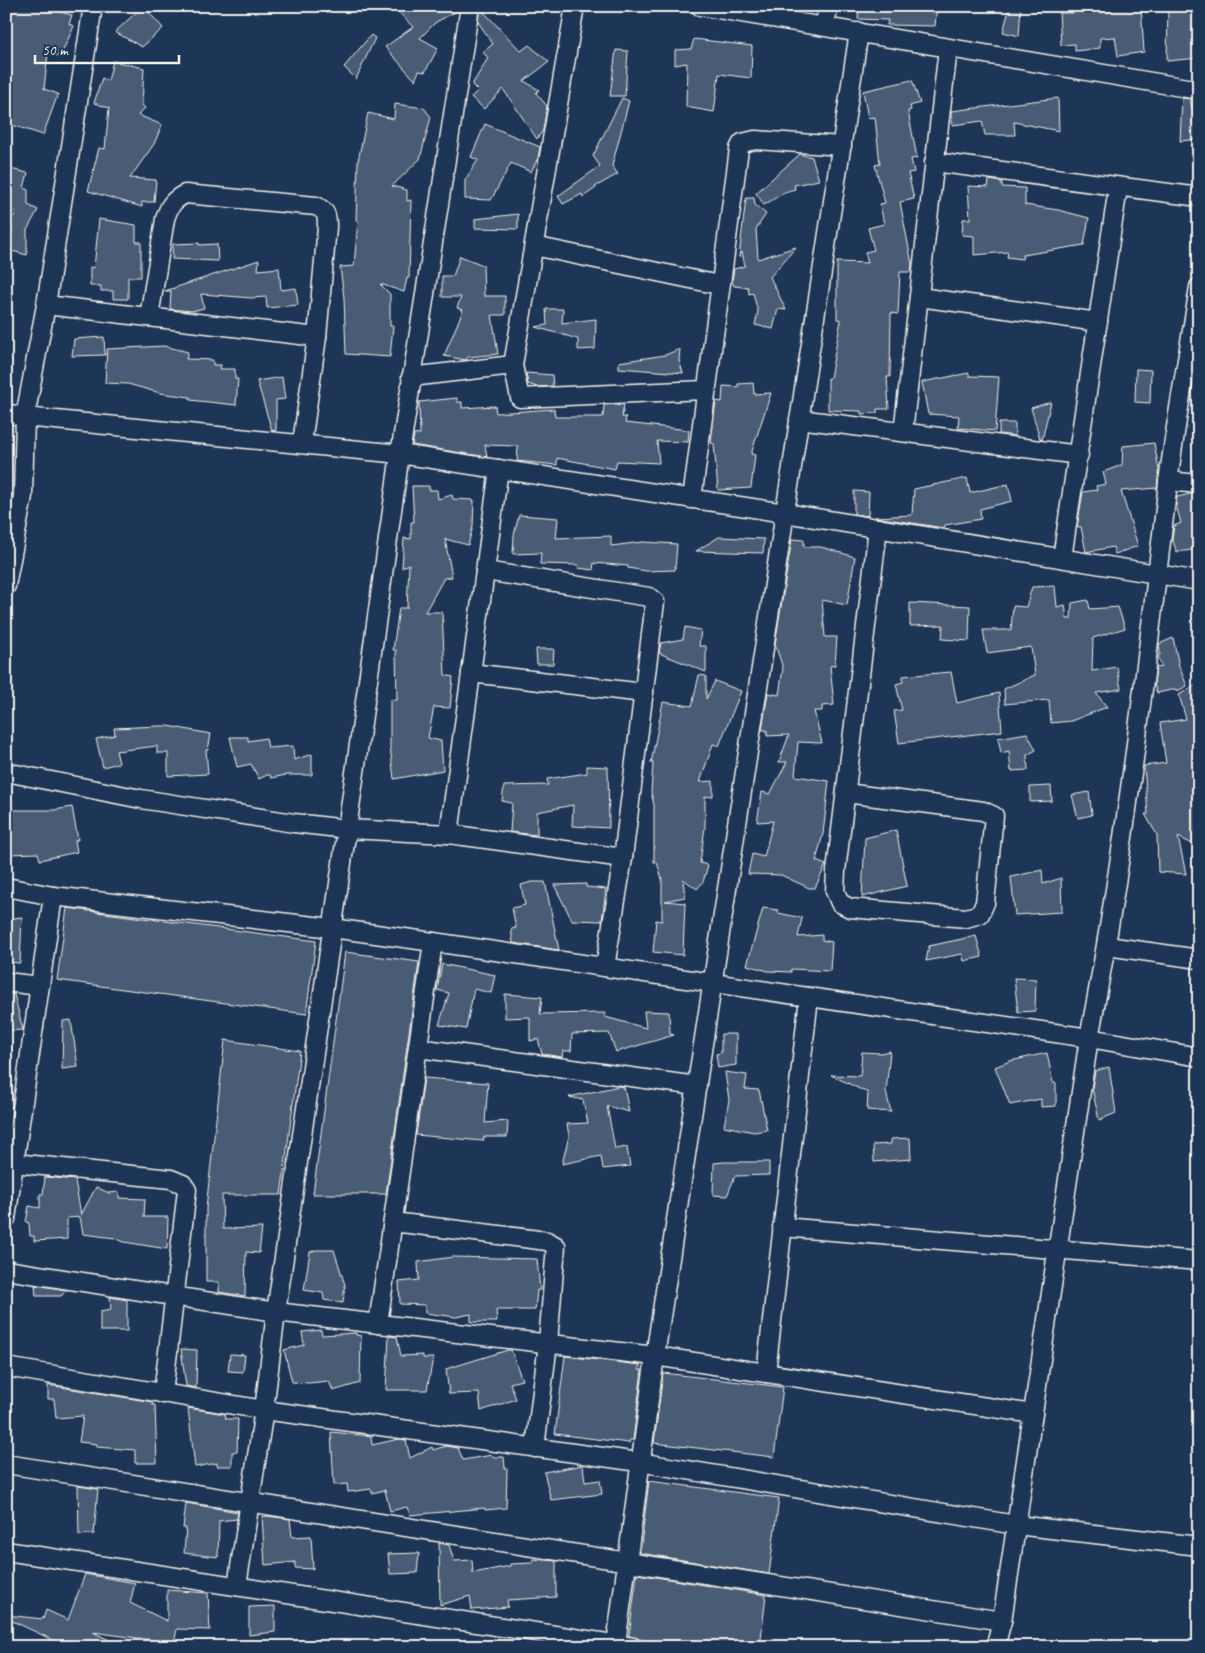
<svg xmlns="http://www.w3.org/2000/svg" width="1205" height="1653" viewBox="0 0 1205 1653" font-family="Caveat,sans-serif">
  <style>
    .building { fill: #485b74; stroke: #f4f1e8 }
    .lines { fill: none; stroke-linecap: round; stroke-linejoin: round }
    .minor-casing { stroke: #f4f1e8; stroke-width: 21 }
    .minor { stroke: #1d3557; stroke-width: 18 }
  </style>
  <rect width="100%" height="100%" fill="#1d3557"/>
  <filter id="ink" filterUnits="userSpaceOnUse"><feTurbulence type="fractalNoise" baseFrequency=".02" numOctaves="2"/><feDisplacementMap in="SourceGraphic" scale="10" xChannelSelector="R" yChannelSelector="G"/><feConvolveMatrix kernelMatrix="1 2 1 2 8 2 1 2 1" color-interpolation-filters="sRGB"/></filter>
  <g filter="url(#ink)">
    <!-- building -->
    <g class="building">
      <path d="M12,6H37L72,15L69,24L74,26L60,57L48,53L44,89L58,94L43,135L6,123V40L9,41Z"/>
      <path d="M143,6L163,28L142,47L115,32Z"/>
      <path d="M393,6H459V10L436,22L420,38L438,48L425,72L419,71L415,80L385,47L413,27Z"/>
      <path d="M859,6H937L935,26L887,25L888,20L858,19Z"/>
      <path d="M1010,6H1021L1019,36L1003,32Z"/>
      <path d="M1141,6L1144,52L1118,56L1115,37L1100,38V48L1075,51V44L1061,45L1059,13L1112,12V7Z"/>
      <path d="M1168,6H1199V58L1167,61Z"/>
      <path d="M480,8L521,51L529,45L549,62L524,81L539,90L536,93L547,106L543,130L537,139L503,89L484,109L471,97L478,91L472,85L488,58L483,52L493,44L478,22Z"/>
      <path d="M371,35L375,38L356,79L344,67Z"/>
      <path d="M694,39L752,46L751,78L719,74L714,112L686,107L687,63L675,65V50L691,49Z"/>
      <path d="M616,50L628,51L625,96H610Z"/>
      <path d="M113,61L144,68L142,105L145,108L138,115L162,125L154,144L130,178L156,180L154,202H142V207L88,191L99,148L105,149L109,108L94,103L102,78L108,81Z"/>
      <path d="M912,80L920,103L910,106L911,110L908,111L917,158L911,159L914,172L908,173L914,199L900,202L912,264L911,272H900L898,314L891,313L890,377H887L889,409H877V413L861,414V411L828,410V378H830L841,320L837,319V262L868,263L865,252L874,250L868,228L884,224L880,204L885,203L875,165L880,164L875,117L868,118L863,91Z"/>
      <path d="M622,98L629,101L612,166L618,174L595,187L596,188L583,197L582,194L563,204L558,196L600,166L593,156Z"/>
      <path d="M1058,98L1059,131L1014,122L1015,135H985L982,121L953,125L951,116V111Z"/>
      <path d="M1182,98L1190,99L1199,139L1180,141Z"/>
      <path d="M395,104L424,108L431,117L420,159L392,186L407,190V201L411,200L409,278H407L404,292L380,284L390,294V326H393L390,357L346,354L344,298L340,267L354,266L358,220H356L358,161L368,113L394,119Z"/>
      <path d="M485,124L540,147L538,158L531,172L511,163L491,200L465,199V180L478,160L471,157Z"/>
      <path d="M800,154L812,157L819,180L794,185L795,189L785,192L764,205L756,193Z"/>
      <path d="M10,169L28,173L24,188L28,190V205L38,210L27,230V255L8,250L13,228L10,224L16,212L6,209V190Z"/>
      <path d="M989,180L1002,182V187L1025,188V205L1058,210L1089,218L1084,245L1023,255L1022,259L1007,257L1008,252L974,255V236L962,235L963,219H970L968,186L988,187Z"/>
      <path d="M746,198H754L755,205L766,214L756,229L758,259L796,247L770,277L786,310L778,309L773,329L755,325L758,312L753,293L749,294L748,287L734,286L732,281L734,269L745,266L742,252L739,257Z"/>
      <path d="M518,214V229L475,228V219Z"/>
      <path d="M99,219L136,225V242H141V277H128V299H113V291H101V286H90V267L94,268Z"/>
      <path d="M199,243V245L217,244L218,261L172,259L173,244Z"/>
      <path d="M460,256L483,265L484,296H505V315H492L498,354L468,357L466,360L444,356L463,310L457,308L461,297H442V276H453Z"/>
      <path d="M259,260L258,270L279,268L281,290L296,288L298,305L267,308L266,297L252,298L201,294L204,308L192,311L170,309L171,291H165Z"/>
      <path d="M546,309H563L562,323L596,319L595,349L578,350V339L535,327L547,325Z"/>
      <path d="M104,337L105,355L72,356L74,339Z"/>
      <path d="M164,346L188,352L186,359L213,360V365H221L220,369H235V379H238L236,405L190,400V397L160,393L128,384L105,383L107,349Z"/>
      <path d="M680,349L679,360L683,373L619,368V362L665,355Z"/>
      <path d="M1136,369L1151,370L1150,403L1135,402Z"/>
      <path d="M526,373L552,375L553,386L537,387L528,384Z"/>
      <path d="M969,373V376L999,377L995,431L958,428L959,416L928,414L922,382Z"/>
      <path d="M282,377L285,399L276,400V430L272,431L257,381Z"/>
      <path d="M753,383L754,394L771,393L751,454L755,455L751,488L718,490L714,444L711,443L716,401L722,402L723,386L738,387V384Z"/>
      <path d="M457,398V402H462V408L495,406L496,413L554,409L555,417H603L604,405L624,404L622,417H626L625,423L689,430L688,442L657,441L659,463L617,461L615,469L557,458V465L517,461L518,446L485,445L487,457L412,445L414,435L420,434L419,402Z"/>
      <path d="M1051,402L1042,440L1040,439L1031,408Z"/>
      <path d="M999,423H1015V436L999,434Z"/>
      <path d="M1154,443L1159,470L1157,488L1121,491L1138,546L1115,554L1113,547L1086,552L1081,527H1077L1083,492L1097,490L1096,486L1106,484L1103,472L1122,465L1123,446Z"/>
      <path d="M967,478L970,493L1008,484L1012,501L980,509L981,519L945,525L944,528L875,517L912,515L914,489Z"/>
      <path d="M412,486H429V490H437L438,499L452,495L453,499L474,500L473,526L468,545L445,539L452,577L444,578L425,612H442L445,675L453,677L450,708L434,707L428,738L441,741L443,770L394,779L390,746V700H397L396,650H393L399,608H407L409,564L402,568L404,538L411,539V522H414Z"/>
      <path d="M854,491L869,492L868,516L854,514Z"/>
      <path d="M1190,494H1195L1199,508V549L1177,552L1172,539L1174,526L1181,523L1176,505L1177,497Z"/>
      <path d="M519,515L558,518L556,538L611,536V546L643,542L677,544L675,570L646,571L628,568V566L594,563L593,570L578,568L579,565L540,564L541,553L513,554L514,535Z"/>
      <path d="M719,537L764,539L763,553L696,551Z"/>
      <path d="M792,539L804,540V547H821L855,557L847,605L822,600L825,637H837L835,665L830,666L834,705L822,706V711H814L822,743L798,742L795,776L829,781L823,834L816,861L826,865L815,888H809L781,875L748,874L752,854L764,857L773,821L757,822L762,792L770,794L787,762H779L789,735L767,736V730H762L768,693L779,695L783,668L775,644Z"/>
      <path d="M1055,586L1057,607L1065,605L1067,619H1071L1072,603L1088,600L1090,609L1118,607L1125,628L1093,638L1092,671L1117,667L1121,689L1096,693L1107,707L1071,721L1051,723L1049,700L1005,704L1004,689L1035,675L1031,647L987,653L983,630H1011L1013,606L1026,607L1032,587Z"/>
      <path d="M910,603L970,606L969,641L942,639L943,625L910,626Z"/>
      <path d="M685,627L701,630L699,646H706V672L659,653L661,643L683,639Z"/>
      <path d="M1173,638L1179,666L1187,686L1177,691L1176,689L1157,693L1154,684L1156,668L1162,667L1158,658L1160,654L1159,644Z"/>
      <path d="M536,649H554L553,664H537Z"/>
      <path d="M951,672L957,703L999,693L1002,731L899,743L894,711L902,710L896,684L903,682V676Z"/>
      <path d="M699,675L706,676V699L715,681L741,691L719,746L713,744L700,782L713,781V796L705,797V827L700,863L708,865L703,882L697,889L683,879L685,897L665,901L685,903L683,955L653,952L656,920L662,921V879L657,862H654V805L651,792L653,763H651L663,702L692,706Z"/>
      <path d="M1199,683L1197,846L1178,837L1186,874L1158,872L1157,835L1145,814H1148L1144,766L1166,763L1160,723L1186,719L1179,695Z"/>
      <path d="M159,726H168L211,734L208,750H206L208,774L168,776V753H157V746L116,751L119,763L103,767L96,739L115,735L114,728Z"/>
      <path d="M1027,733L1036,750L1027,755L1028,770L1011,771L1009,751L1001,753L998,738Z"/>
      <path d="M230,737H248V741L266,738L268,748L293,746L294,760L312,754V775H286L271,778L270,775H267L259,779L251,764L237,767Z"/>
      <path d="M587,766L608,767L609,828L572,826L573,805L537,812V835L510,832L512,803L502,801L504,786L548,785L547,779L587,773Z"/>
      <path d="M1051,786L1052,801L1030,802V787Z"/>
      <path d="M1089,792L1092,815L1078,818L1072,795Z"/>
      <path d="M72,807L78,840H75L77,852L40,860L38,853L9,854L6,810H54Z"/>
      <path d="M896,830L907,886L862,897L865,838Z"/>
      <path d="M1042,870L1043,884L1061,878L1062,912L1015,915L1011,877Z"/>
      <path d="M532,882H545L559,950L513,943L511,929L516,928L512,908L525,905L521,885Z"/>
      <path d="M586,884V887L606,889L602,921L572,920L554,885Z"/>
      <path d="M67,908L316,941L306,1014L57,980Z"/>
      <path d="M763,908L778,910V913L802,918L798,937L822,935V940L832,942L830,971L791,969V972L768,971L747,965Z"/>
      <path d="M22,917L20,963L6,962V919Z"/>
      <path d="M976,936L982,957L964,961L962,954L926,961L929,946Z"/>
      <path d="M345,952L419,962L386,1194H313Z"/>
      <path d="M442,964L495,975L491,993L474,989L466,1029L439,1025L449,993L437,990Z"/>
      <path d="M1014,978L1036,979L1035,1011L1018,1012Z"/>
      <path d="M6,993L14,994L23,1030L6,1031Z"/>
      <path d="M505,994L542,997L540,1014L605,1013V1017L646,1028L644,1011L669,1012L670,1034L674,1035L616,1052L609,1033L572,1034L571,1051H563L562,1057L542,1054L538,1039L530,1041V1017L505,1018Z"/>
      <path d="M71,1020L78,1067L62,1069L63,1021Z"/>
      <path d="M721,1034H736V1065L718,1068L716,1054L721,1053Z"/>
      <path d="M225,1040L300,1051L281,1195H222L223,1229L262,1228L259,1253L246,1252L245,1296L219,1292V1282H206V1208Z"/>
      <path d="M890,1051L886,1092L891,1112L867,1110L868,1093L831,1075L860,1076L862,1052L880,1053Z"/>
      <path d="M1047,1053L1053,1083H1056V1106L1041,1107V1099L1010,1105L995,1067L1010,1061Z"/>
      <path d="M1109,1067L1116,1113L1099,1120L1092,1088L1095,1071Z"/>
      <path d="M725,1072L747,1075L745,1089L759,1090L767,1130L754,1132L724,1126L729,1100Z"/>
      <path d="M424,1078L488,1083L485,1123L508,1121L507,1137H484L483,1141L416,1135Z"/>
      <path d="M619,1086L624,1087L629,1112L607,1106L615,1149L627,1147L630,1166L603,1169L601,1156L562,1164L569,1136L567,1124L588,1123L583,1100L569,1097Z"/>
      <path d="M910,1138L911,1159L874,1162L873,1145L891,1144V1139Z"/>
      <path d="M724,1162H769V1175L735,1176L727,1196L713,1195L714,1163Z"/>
      <path d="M45,1177L75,1180L81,1215L96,1187L109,1193L119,1192V1198L145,1199L144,1217H168L167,1249L124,1242L115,1238L83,1234L80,1217L67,1218V1239L34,1241V1236H30L29,1223L26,1222L29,1206L40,1208V1194H43Z"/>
      <path d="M316,1250H334L345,1285L343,1303L324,1300L323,1293L304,1290L310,1252Z"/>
      <path d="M453,1257L537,1259L540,1290H537L535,1310H496L497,1322H471V1314L456,1317L425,1313V1305L400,1304L399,1282L419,1280L418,1262Z"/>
      <path d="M35,1285L67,1290L61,1296H36Z"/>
      <path d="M110,1297L127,1300V1331H100V1312L111,1310Z"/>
      <path d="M321,1330L322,1335L356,1333V1335L361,1336L360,1383L333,1391L329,1381L309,1383L292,1382L284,1350L304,1345L302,1332Z"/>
      <path d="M389,1336L397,1337L401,1356L423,1355V1358H433L427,1390H386Z"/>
      <path d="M181,1349L197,1350L196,1388L186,1386Z"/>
      <path d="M508,1350H511L522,1380L510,1383L516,1399L481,1411L479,1393L449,1394L446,1369Z"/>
      <path d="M230,1354L245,1355L243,1372L228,1371Z"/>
      <path d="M565,1356L640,1365L639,1370H642L633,1440H630L629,1443L555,1434Z"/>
      <path d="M663,1373L783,1387L774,1457L654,1443Z"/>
      <path d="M48,1385L153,1402L152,1405H155L157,1463H135V1450L96,1447L97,1444L79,1442L83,1416L56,1418L54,1399H48Z"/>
      <path d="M188,1408L225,1414L226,1419H238L237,1452H232V1466H217V1463L195,1467Z"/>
      <path d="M331,1432L371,1436L372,1445L399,1439L406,1440L410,1458L432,1447L433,1450L446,1446L458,1448L463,1460L492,1455L493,1457H504L505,1468H507L506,1508L485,1510V1508L410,1515L407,1507L390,1511L385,1490L372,1493L371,1489L348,1492L347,1484L334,1485Z"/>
      <path d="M583,1465L585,1482L600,1480L602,1494L551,1500L544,1472Z"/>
      <path d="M649,1481L779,1498L769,1574L640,1553Z"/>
      <path d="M78,1486L98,1489L94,1534L79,1535Z"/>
      <path d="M186,1503L238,1512L237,1519L219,1521L218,1557L184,1553L186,1528H183Z"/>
      <path d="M267,1516L290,1519L292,1537L311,1536L313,1569L295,1568V1562L265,1565L262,1517Z"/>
      <path d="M439,1543L449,1545L454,1561L472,1560L473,1573L510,1566V1564L533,1563V1559L556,1561V1597L507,1600L508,1607L472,1610L470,1596L440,1605Z"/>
      <path d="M419,1553L417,1573L390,1574L388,1554Z"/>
      <path d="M85,1574L135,1583L130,1603L167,1621V1590L208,1593L210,1630L177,1629L174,1643L93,1632L123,1647H68L6,1618V1615L43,1619L46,1610L68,1620Z"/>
      <path d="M637,1574L766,1595L760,1647H685L641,1640L629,1636Z"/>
      <path d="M275,1606V1632L249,1635V1607Z"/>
    </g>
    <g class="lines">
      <!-- minor casing -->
      <g class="minor-casing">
        <g id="minor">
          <path d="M700,6L1199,90"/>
          <path d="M824,26L829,6"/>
          <path d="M934,162L1199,197"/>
          <path d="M534,246L719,285"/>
          <path d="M919,297L1098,322"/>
          <path d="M46,305L317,337"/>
          <path d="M149,317L165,219C169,206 173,200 185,194L316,206C327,211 327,216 327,227L317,337L302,443"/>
          <path d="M513,365L575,6"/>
          <path d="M411,377L513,365L520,398L705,390"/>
          <path d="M6,413L25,417L400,454L785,513L1199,581"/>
          <path d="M799,419L1079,455"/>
          <path d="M903,432L948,49"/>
          <path d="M1168,481L1199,484"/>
          <path d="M692,499L739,149L742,143L755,140L842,146"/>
          <path d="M1062,558L1118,188"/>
          <path d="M485,571L649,597L655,602L623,858L605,967"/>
          <path d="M6,586L23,496L25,417L46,305L93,6"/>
          <path d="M471,673L644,693"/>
          <path d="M6,772L141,799L294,823L347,829L449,834L623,858"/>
          <path d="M846,793L983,811L994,816L985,903L980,914L966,918L850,908L840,903L835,891L836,871L878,528"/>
          <path d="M449,834L499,469"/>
          <path d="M6,887L53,896L332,928L433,942L1089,1038L1199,1057"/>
          <path d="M1107,946L1199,959"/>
          <path d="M6,982L40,986"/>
          <path d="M418,1048L697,1086"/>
          <path d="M14,1163L171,1179L183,1184L187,1190L163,1394"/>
          <path d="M6,1219L53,896"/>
          <path d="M393,1222L547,1241L556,1246L548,1343L535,1448"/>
          <path d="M782,1227L1199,1261"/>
          <path d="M6,1270L276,1312L655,1356L1033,1414"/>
          <path d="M378,1324L433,942"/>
          <path d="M6,1367L264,1410L639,1462L1016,1525L1199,1546"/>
          <path d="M766,1373L809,997"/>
          <path d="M6,1464L1002,1621L1089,1038C1125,854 1146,668 1168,483C1176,417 1189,352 1199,287"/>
          <path d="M6,1551L633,1647"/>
          <path d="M237,1586L264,1410L276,1312L347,829L400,454L470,6"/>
          <path d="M616,1644L655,1356L859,32"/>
          <path d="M995,1647L1002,1621"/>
        </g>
      </g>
      <!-- minor -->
      <use href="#minor" class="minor"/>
    </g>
  </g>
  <!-- margin -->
  <rect width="1205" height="1653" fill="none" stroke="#1d3557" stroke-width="25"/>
  <rect x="12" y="12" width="1180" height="1628" fill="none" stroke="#f4f1e8" stroke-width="2" filter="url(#ink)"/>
  <!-- scale -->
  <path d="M35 55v8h144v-8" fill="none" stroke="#f4f1e8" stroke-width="2.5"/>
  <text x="42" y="55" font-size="15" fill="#f4f1e8" stroke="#1d3557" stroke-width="4" paint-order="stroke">50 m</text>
</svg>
